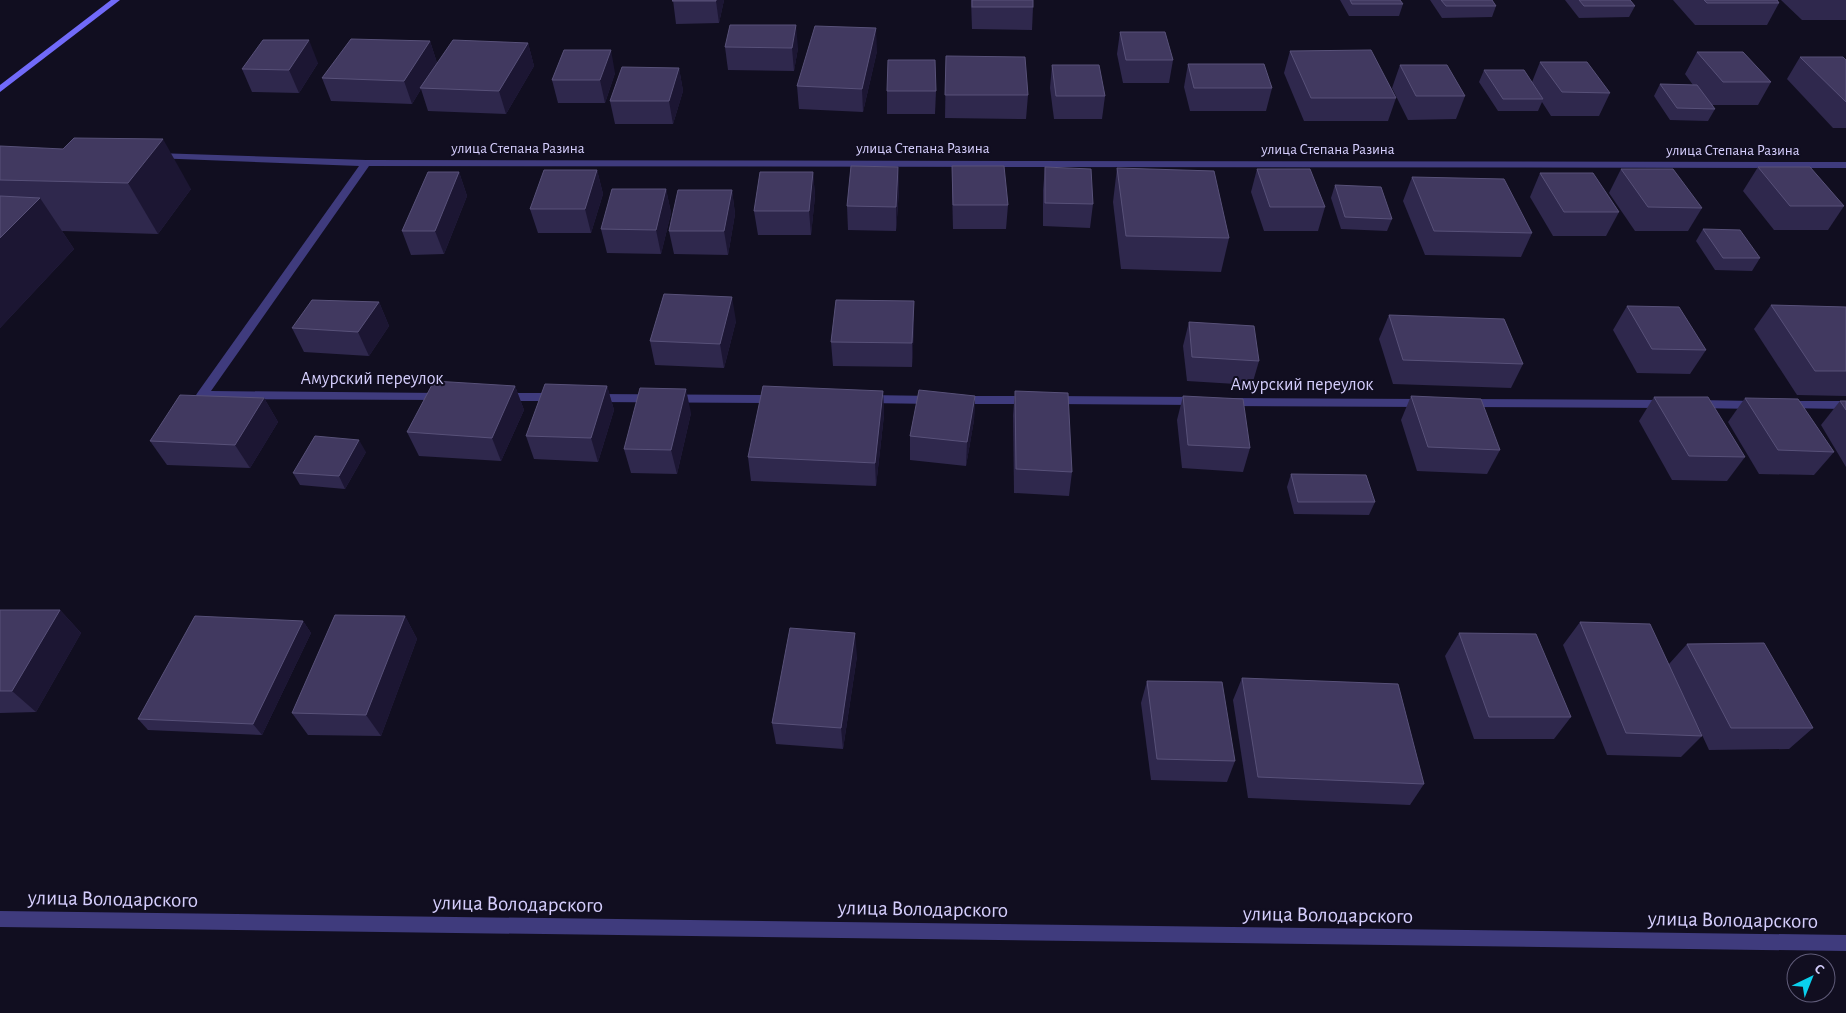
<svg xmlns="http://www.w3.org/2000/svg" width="1846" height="1013" viewBox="0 0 1846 1013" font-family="'Alegreya Sans',sans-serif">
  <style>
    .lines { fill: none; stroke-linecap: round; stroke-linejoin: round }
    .minor { fill: #3f3b7d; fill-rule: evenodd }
    .secondary { fill: #716af9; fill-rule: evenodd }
    .wall { fill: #2f284d }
    .shaded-wall { fill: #1c1633 }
    .building { fill: #413960; stroke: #585179 }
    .labels { text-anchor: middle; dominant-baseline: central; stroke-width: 4; stroke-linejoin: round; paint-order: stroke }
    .far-street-label { font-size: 15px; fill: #d5cefd; stroke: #110e20 }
    .street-label { font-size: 18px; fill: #d5cefd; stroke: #110e20 }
    .near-street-label { font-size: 21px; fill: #d5cefd; stroke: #110e20 }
  </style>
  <rect width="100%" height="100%" fill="#110e20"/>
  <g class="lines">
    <!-- minor -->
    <g class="minor">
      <path d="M156,153L366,160L1846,162V168L369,166L211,391L442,393L448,397L446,400L202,399L198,398L196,395L198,392L359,166L153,158V154Z"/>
      <path d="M502,393H557L563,397L557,401H502L496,397Z"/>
      <path d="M595,394L777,395L783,399L777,403L595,402L589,398Z"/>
      <path d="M867,395L935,396L941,400L935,404L867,403L861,399Z"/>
      <path d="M957,396H1030L1036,400L1030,404H957L951,400Z"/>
      <path d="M1052,396L1197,397L1203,401L1197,405L1052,404L1046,400Z"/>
      <path d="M1227,398L1425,399L1431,403L1425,407L1227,406L1221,402Z"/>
      <path d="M1467,399L1665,400L1671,404L1665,408L1467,407L1461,403Z"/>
      <path d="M1695,400L1757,401L1763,405L1757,409L1695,408L1689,404Z"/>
      <path d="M1787,401H1846V409L1783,408L1781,405L1783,402Z"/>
      <path d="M0,911L1846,935V951L0,927Z"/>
    </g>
    <!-- secondary -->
    <path class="secondary" d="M111,0H120L0,92V85Z"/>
  </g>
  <!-- wall -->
  <g class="wall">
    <path d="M673,0H724L719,23L676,24Z"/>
    <path d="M971,0H1033V7L1032,30L972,29Z"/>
    <path d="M1340,0H1400L1403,4L1399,16H1349Z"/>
    <path d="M1430,0H1492L1496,6L1492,17L1442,18Z"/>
    <path d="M1565,0H1630L1635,6L1629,17L1579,18Z"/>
    <path d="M1673,0H1777L1779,3L1767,25H1695Z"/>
    <path d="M1781,0H1846V20H1802Z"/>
    <path d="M1120,32L1173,60L1169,83H1123L1117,54Z"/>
    <path d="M430,41L437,63L528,43L534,66L506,114L428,111L421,89L412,104L331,101L322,78Z"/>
    <path d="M725,47L798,48L794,71L728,70Z"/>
    <path d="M877,51L863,112L799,109L797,86Z"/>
    <path d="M1290,51L1396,98L1388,121H1304L1284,73Z"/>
    <path d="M1697,52L1771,82L1758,105H1712L1715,109L1708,121L1670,120L1654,96L1660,84L1693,85L1685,74Z"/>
    <path d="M946,56L1028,95L1026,119L945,118Z"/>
    <path d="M1800,57L1846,60V128H1833L1787,79Z"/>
    <path d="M1540,62L1610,93L1599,116H1551L1542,102L1538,111H1498L1479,82L1484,70L1532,82Z"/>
    <path d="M318,63L299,93L252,92L242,69Z"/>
    <path d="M1188,64L1272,88L1266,111H1190L1184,87Z"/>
    <path d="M1052,65L1105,96L1102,119H1054L1050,88Z"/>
    <path d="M1400,65L1465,96L1456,119L1408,120L1392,88Z"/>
    <path d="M679,68L683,91L673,124H615L610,101Z"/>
    <path d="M615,73L605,103H558L552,80Z"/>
    <path d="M887,91H936L935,114H887Z"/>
    <path d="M0,146L191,189L158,234L62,231L74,249L0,328Z"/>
    <path d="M952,166L1008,205L1006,229H953L952,190Z"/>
    <path d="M898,167L899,190L896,231L848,230L847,206Z"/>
    <path d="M1045,167L1093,204L1090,228L1043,226V190Z"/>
    <path d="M1758,167L1844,206L1828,230H1774L1743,191Z"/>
    <path d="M1117,168L1229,238L1221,272L1121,269L1113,202Z"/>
    <path d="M1257,169L1325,207L1318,231H1264L1251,192Z"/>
    <path d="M1621,169L1702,208L1688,231H1635L1609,193Z"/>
    <path d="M597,170L603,194L591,233H538L530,209Z"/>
    <path d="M459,172L467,196L444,254L411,255L402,231Z"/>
    <path d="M813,172L815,196L811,235H758L754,211Z"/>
    <path d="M1540,173L1619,212L1606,236H1553L1530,197Z"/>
    <path d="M1412,177L1532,233L1521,257L1425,255L1403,201Z"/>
    <path d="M1335,185L1392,219L1387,231L1341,229L1331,198Z"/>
    <path d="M666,189L671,213L661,254L607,253L601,229Z"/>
    <path d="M732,190L735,214L728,255L674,254L669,231Z"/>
    <path d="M1703,229L1760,258L1752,271L1715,270L1696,241Z"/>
    <path d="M914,301V325L912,367L833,366L831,342Z"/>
    <path d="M379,302L389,326L369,356L304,352L292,328Z"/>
    <path d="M1771,305L1846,307V396L1797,395L1754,329Z"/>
    <path d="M1627,306L1706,350L1690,374L1637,373L1613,330Z"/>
    <path d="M1389,315L1523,364L1511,388L1393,384L1379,339Z"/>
    <path d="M736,321L724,368L655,365L650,341Z"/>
    <path d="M1189,322L1259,361L1252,385L1187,381L1183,346Z"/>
    <path d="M515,386L524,410L501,461L419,456L407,432Z"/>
    <path d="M607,386L614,410L598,462L534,459L526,436Z"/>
    <path d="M883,391L884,415L876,486L751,481L748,457Z"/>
    <path d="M1015,391L1072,472L1069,496L1014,493L1013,415Z"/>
    <path d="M975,396L974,420L966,466L910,460V436Z"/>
    <path d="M1183,396L1250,448L1243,472L1182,468L1177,420Z"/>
    <path d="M1411,396L1500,450L1487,474L1417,471L1401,420Z"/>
    <path d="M1654,397L1745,457L1727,481L1672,480L1639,421Z"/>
    <path d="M264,398L278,422L250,468L167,465L150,441Z"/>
    <path d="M1745,398L1834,452L1814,475L1759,474L1728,422Z"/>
    <path d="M1840,401H1846V467L1821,425Z"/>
    <path d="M691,413L677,474L631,473L624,449Z"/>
    <path d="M366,452L345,489L300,485L293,473Z"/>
    <path d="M1291,474L1375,502L1369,515L1294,514L1287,487Z"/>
    <path d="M0,610H60L81,633L36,712L0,713Z"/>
    <path d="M405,616L417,639L381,736L308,735L292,713Z"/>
    <path d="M303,621L311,633L262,735L148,730L138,719Z"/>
    <path d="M1580,622L1669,664L1687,644L1813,728L1789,749L1709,750L1697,724L1702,736L1681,757L1607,755L1563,645Z"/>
    <path d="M1459,633L1571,717L1554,739H1474L1445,656Z"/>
    <path d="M857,656L843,749L776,744L772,723Z"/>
    <path d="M1242,678L1424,784L1410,805L1248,798L1233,700Z"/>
    <path d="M1147,681L1235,761L1227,782L1151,780L1141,703Z"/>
  </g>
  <!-- shaded-wall -->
  <g class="shaded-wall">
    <path d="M716,0H724L719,23L716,1Z"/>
    <path d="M796,25L798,48L794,71L792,48Z"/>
    <path d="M876,28L877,51L863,112L862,89Z"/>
    <path d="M309,40L318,63L299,93L289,70Z"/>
    <path d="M430,41L437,63L420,88L421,89L412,104L404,81Z"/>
    <path d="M528,43L534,66L506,114L499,91Z"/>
    <path d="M611,50L615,73L605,103L600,80Z"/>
    <path d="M679,68L683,91L673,124L669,101Z"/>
    <path d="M163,139L191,189L158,234L128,183Z"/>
    <path d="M898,167L899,190L896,231V207Z"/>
    <path d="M597,170L603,194L591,233L585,209Z"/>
    <path d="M459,172L467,196L444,254L435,231Z"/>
    <path d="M813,172L815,196L811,235L809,211Z"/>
    <path d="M666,189L671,213L661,254L656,230Z"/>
    <path d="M732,190L735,214L728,255L724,231Z"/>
    <path d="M40,198L74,249L0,328V238Z"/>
    <path d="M732,297L736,321L724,368L720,344Z"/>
    <path d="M914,301V325L912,367V343Z"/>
    <path d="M379,302L389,326L369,356L358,332Z"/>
    <path d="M515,386L524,410L501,461L492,438Z"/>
    <path d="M607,386L614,410L598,462L591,438Z"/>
    <path d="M686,389L691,413L677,474L671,450Z"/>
    <path d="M883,391L884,415L876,486L875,463Z"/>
    <path d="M975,396L974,420L966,466L967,442Z"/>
    <path d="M264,398L278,422L250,468L235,445Z"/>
    <path d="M359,440L366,452L345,489L339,476Z"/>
    <path d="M60,610L81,633L36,712L12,691Z"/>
    <path d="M405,616L417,639L381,736L366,715Z"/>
    <path d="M303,621L311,633L262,735L253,724Z"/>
    <path d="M855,633L857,656L843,749L841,728Z"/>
  </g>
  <!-- building -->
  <g class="building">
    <path d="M673,0H716V1H672Z"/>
    <rect x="972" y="0" width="61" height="7"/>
    <path d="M1350,0H1400L1403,4H1352Z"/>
    <path d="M1441,0H1492L1496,6H1446Z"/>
    <path d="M1579,0H1630L1635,6H1584Z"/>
    <path d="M1704,0H1777L1779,3H1707Z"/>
    <path d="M730,25H796L792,48L725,47Z"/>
    <path d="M815,26L876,28L862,89L797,86Z"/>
    <path d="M1120,32H1165L1173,60H1126Z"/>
    <path d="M351,39L430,41L404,81L322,78Z"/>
    <path d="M263,40H309L289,70L242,69Z"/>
    <path d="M453,40L528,43L499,91L420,88Z"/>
    <path d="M564,50H611L600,80H552Z"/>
    <path d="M1371,50L1396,98H1311L1290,51Z"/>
    <path d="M1697,52H1743L1771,82H1723Z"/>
    <path d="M946,56L1025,57L1028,95H945Z"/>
    <path d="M1800,57H1843L1846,60V102Z"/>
    <path d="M888,60H935L936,91H887Z"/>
    <path d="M1540,62H1587L1610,93L1562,92Z"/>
    <path d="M1188,64H1264L1272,88H1194Z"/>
    <path d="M1052,65H1099L1105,96H1056Z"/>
    <path d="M1400,65H1447L1465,96H1416Z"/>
    <path d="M622,67L679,68L669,101H610Z"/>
    <path d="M1484,70H1524L1543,99H1503Z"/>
    <path d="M1660,84L1697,85L1715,109L1677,108Z"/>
    <path d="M74,138L163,139L128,183L0,180V146L63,149Z"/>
    <path d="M851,166L898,167L896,207L847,206Z"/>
    <path d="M952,166H1004L1008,205H953Z"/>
    <path d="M1045,167L1091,169L1093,204L1045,203Z"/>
    <path d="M1758,167H1810L1844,206H1790Z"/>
    <path d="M1117,168L1214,171L1229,238L1126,236Z"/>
    <path d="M1257,169H1310L1325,207H1270Z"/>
    <path d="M1621,169H1673L1702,208L1648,207Z"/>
    <path d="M544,170H597L585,209H530Z"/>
    <path d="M428,172H459L435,231H402Z"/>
    <path d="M760,172H813L809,211H754Z"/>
    <path d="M1540,173H1593L1619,212H1564Z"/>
    <path d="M1412,177L1504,179L1532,233L1434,231Z"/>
    <path d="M1335,185L1381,187L1392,219L1345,217Z"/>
    <path d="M612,189H666L656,230L601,229Z"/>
    <path d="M678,190H732L724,231H669Z"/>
    <path d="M0,196L40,198L0,238Z"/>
    <path d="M1703,229L1740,230L1760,258H1723Z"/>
    <path d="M664,294L732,297L720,344L650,341Z"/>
    <path d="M312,300L379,302L358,332L292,328Z"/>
    <path d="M836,300L914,301L912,343L831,342Z"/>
    <path d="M1771,305L1846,307V371H1815Z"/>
    <path d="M1627,306L1679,307L1706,350L1652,349Z"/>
    <path d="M1389,315L1504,319L1523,364L1403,360Z"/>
    <path d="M1189,322L1254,326L1259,361L1192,357Z"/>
    <path d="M434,381L515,386L492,438L407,432Z"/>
    <path d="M545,384L607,386L591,438L526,436Z"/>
    <path d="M763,386L883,391L875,463L748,457Z"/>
    <path d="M640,388L686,389L671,450L624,449Z"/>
    <path d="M919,390L975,396L967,442L910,436Z"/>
    <path d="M1015,391L1068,393L1072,472L1016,469Z"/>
    <path d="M180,395L264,398L235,445L150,441Z"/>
    <path d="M1183,396L1243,399L1250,448L1188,445Z"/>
    <path d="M1411,396L1481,399L1500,450L1428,447Z"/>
    <path d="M1654,397H1708L1745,457L1689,456Z"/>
    <path d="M1745,398L1798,399L1834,452L1778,450Z"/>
    <path d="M1840,401H1846V410Z"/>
    <path d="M315,436L359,440L339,476L293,473Z"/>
    <path d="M1291,474L1366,475L1375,502H1298Z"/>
    <path d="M0,610H60L12,691H0Z"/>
    <path d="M335,615L405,616L366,715L292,713Z"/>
    <path d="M195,616L303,621L253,724L138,719Z"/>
    <path d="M1580,622L1650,624L1702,736L1626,733Z"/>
    <path d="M790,628L855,633L841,728L772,723Z"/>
    <path d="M1459,633L1536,634L1571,717H1489Z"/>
    <path d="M1764,643L1813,728H1731L1687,644Z"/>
    <path d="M1242,678L1398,684L1424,784L1258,777Z"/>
    <path d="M1147,681L1222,682L1235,761L1157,759Z"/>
  </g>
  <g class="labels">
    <!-- far-street labels -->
    <g class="far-street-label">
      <text x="518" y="148">улица Степана Разина</text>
      <text x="923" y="148">улица Степана Разина</text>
      <text x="1328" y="149">улица Степана Разина</text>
      <text x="1733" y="150">улица Степана Разина</text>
    </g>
    <!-- street labels -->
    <g class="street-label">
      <text x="372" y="379">Амурский переулок</text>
      <text x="1302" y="385">Амурский переулок</text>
    </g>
    <!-- near-street labels -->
    <g class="near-street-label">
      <text transform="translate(113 899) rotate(1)">улица Володарского</text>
      <text transform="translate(518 904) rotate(1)">улица Володарского</text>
      <text transform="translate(923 909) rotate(1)">улица Володарского</text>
      <text transform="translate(1328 915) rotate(1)">улица Володарского</text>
      <text transform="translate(1733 920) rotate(1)">улица Володарского</text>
    </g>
  </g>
  <!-- north arrow -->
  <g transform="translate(1811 978) rotate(43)"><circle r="24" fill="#110e20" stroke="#5f5b78"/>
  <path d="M0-4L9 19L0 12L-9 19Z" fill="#0ad0ed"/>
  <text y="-8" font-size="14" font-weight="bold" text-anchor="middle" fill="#d5cefd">С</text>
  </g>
</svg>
